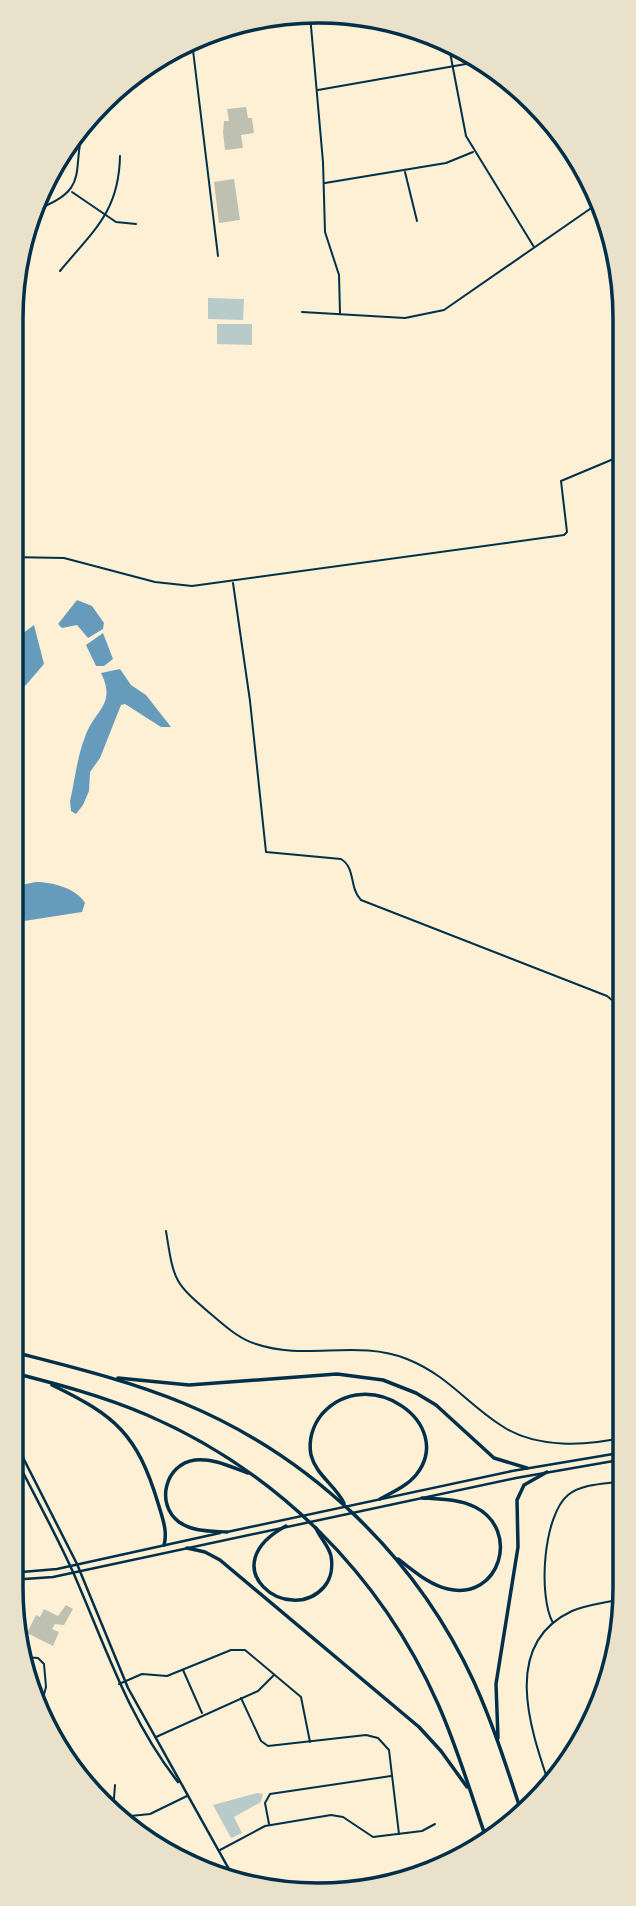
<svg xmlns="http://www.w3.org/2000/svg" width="636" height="1906" viewBox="0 0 636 1906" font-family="Literata,serif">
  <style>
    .green { fill: #b9caca }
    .water { fill: #669bbc }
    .building { fill: #bec0b2 }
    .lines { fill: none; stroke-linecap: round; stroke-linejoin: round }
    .minor { stroke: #003049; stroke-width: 2 }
    .tertiary { stroke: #003049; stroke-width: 2 }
    .secondary { stroke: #003049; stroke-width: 2.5 }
    .motorway { stroke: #003049; stroke-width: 3.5 }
    .rim { fill: none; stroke: #003049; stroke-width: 3.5 }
  </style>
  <rect width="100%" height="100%" fill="#fdf0d5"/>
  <!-- green -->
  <g class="green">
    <path d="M208,298L244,299L243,320L208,319Z"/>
    <path d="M217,324H252V345L217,344Z"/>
    <path d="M257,1793L263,1794L261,1802L234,1817L242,1833L231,1838L213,1805Z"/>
  </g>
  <!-- water -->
  <g class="water">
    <path d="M77,600L92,606L104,623L103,629L88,638L77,625L62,628L58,624Z"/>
    <path d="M34,625L44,664L26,685L11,694V642Z"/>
    <path d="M103,633L113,659L104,666H96L86,645Z"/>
    <path d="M120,669L131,685L146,695L171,727H161L125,704L121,705L100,758L90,772L89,791L83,805L76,814L71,811L70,801C75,780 77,757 85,737C94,710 117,705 101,673Z"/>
    <path d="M36,882C52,882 76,888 85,903L82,912L11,923V887Z"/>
  </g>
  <!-- building -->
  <g class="building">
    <path d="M246,107L248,118H252L254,133L241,135L243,148L225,150L223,132L224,121H229L227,109Z"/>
    <path d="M234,179L240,220L219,223L214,182Z"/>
    <path d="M66,1605L73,1609L64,1625L55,1624L52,1629L59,1632L53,1646L27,1633L36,1615L40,1617L44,1609L58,1616Z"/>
  </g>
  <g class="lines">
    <!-- minor -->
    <g class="minor">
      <path d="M310,15L323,162L325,232L339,275L340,313"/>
      <path d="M192,42L218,256"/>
      <path d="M448,42L466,136L534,247"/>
      <path d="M318,90L483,61"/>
      <path d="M405,172L417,221"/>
      <path d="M325,183L446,163L473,152"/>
      <path d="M72,192L116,222L136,224"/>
      <path d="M35,210C96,188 67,168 87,120"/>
      <path d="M60,271C93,231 119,212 120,156"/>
      <path d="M302,312L405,318L444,310L600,202"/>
      <path d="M233,583L250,701L266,852L341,859C356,868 349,888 361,900L607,996L618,1005L624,1020"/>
      <path d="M166,1231C174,1281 173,1282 212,1315C225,1326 239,1339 256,1344C305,1361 358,1339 407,1359C449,1376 467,1404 502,1426C536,1449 587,1446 625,1437"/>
      <path d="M615,1481L625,1479"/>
      <path d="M10,1543L15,1580"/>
      <path d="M553,1623C538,1596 543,1516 568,1495C583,1483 607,1484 625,1481"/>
      <path d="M24,1657L38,1658L44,1664L46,1687L39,1713"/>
      <path d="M183,1670L202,1713"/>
      <path d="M119,1684L142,1674L167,1676L231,1650H245L301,1697L310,1742"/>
      <path d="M241,1698L261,1741L268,1746L366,1735L378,1738L389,1750L399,1834"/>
      <path d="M156,1737L258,1691L274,1675"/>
      <path d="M549,1784C530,1728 501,1644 572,1611C588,1604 607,1603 624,1598"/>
      <path d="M113,1811L115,1785"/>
      <path d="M121,1817L150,1814L187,1796"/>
      <path d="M269,1824L265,1803L270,1794L391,1776"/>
      <path d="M220,1850L265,1826L331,1815L343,1817L373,1837L422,1831L435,1824"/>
      <path d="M352,1888L408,1880"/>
      <path d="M278,1893L304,1887L330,1890"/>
    </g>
    <!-- tertiary -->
    <path class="tertiary" d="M10,557L64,558L155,582L192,586L564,535L567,532L561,481L623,455"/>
    <!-- secondary -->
    <g class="secondary">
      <path d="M10,1432L77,1564L128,1688L235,1880"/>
      <path d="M10,1447C31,1489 54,1530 73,1572C105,1645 128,1718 178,1782"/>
      <path d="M227,1532L512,1471L625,1452"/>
      <path d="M10,1573L57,1569L220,1533"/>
      <path d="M10,1580L53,1577L516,1478L625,1459"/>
    </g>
    <!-- motorway -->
    <g class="motorway">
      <path d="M10,1351C68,1366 127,1380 183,1403C311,1456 416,1556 474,1682C493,1724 507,1768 521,1811"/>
      <path d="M10,1372C57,1384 103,1396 147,1415C277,1471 381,1575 438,1704C458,1749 472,1797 488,1844"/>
      <path d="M118,1378L189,1385L337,1374L383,1380L416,1393L436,1405L494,1458L527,1468"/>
      <path d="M52,1385C116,1416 137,1434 158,1503C162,1517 168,1531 164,1545"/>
      <path d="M344,1503C335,1485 316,1475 311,1455C308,1440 313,1425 322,1414C368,1362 457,1424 416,1475C407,1486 393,1492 380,1499"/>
      <path d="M286,1526C210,1567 289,1627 324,1587C331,1579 333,1567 331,1556C329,1546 320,1538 316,1528"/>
      <path d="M227,1532C211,1531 193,1532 179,1522C155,1504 165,1464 195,1460C214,1458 231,1467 248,1473"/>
      <path d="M187,1548L205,1552L220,1560L419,1727L441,1751L467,1787"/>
      <path d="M398,1559C413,1570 429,1585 448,1589C500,1601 521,1530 475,1507C459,1499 440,1499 422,1498"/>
      <path d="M498,1738L496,1684L518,1547L517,1500L524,1485L547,1472"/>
    </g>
  </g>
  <!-- crop -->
  <path d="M0 0H636V1906H0ZM318 23H318A295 295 0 0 1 613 318V1588A295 295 0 0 1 318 1883H318A295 295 0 0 1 23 1588V318A295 295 0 0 1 318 23Z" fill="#e9e1ca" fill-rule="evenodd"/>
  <path class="rim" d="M318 23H318A295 295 0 0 1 613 318V1588A295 295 0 0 1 318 1883H318A295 295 0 0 1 23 1588V318A295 295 0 0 1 318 23Z"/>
</svg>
